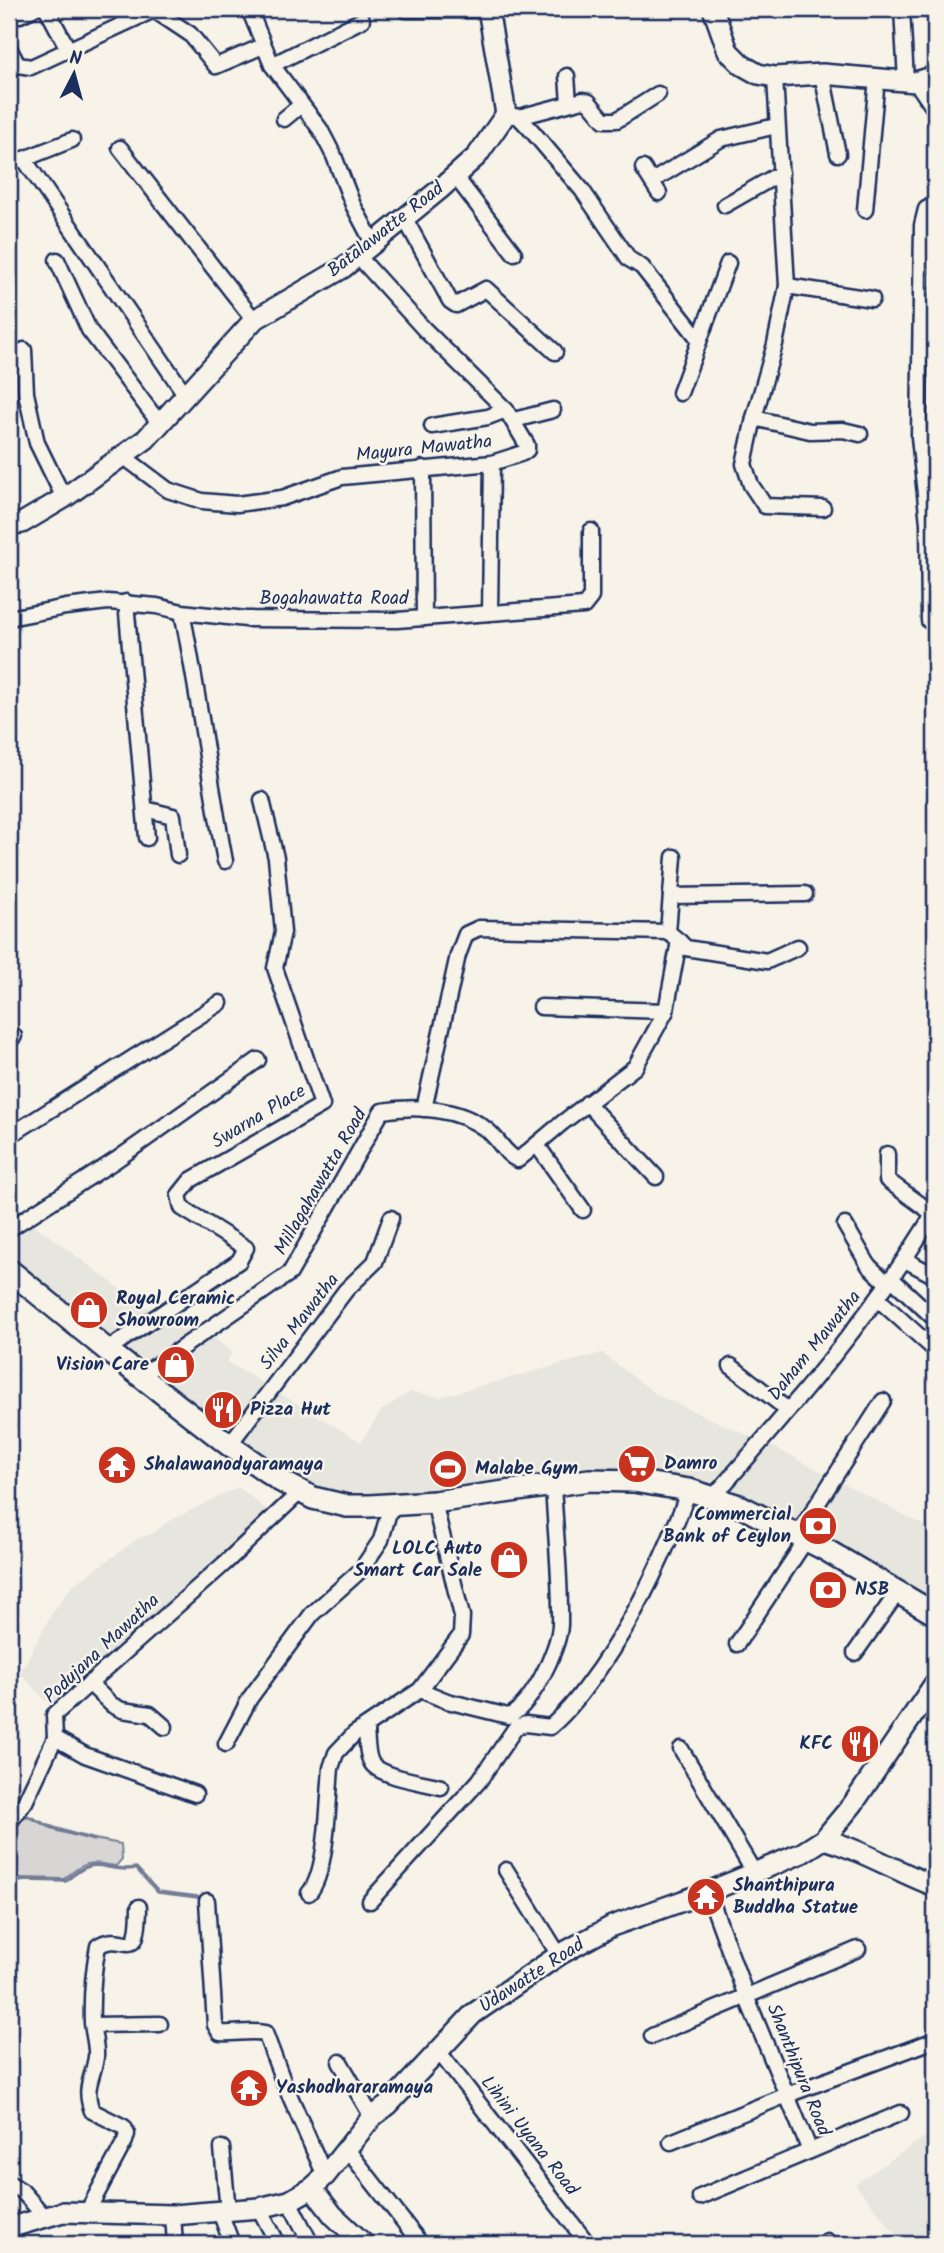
<svg xmlns="http://www.w3.org/2000/svg" width="944" height="2253" viewBox="0 0 944 2253" font-family="Kalam,sans-serif">
  <style>
    .built { fill: #e6e5de }
    .green { fill: #d7d6d4; stroke: #798299; stroke-width: 2 }
    .lines { fill: none; stroke-linecap: round; stroke-linejoin: round }
    .stream { stroke: #727c95; stroke-width: 3.5 }
    .street-casing { stroke: #1b2f5e; stroke-width: 19 }
    .secondary-casing { stroke: #1b2f5e; stroke-width: 24 }
    .primary-casing { stroke: #1b2f5e; stroke-width: 26 }
    .street { stroke: #f7f3e8; stroke-width: 14 }
    .secondary { stroke: #f7f3e8; stroke-width: 19 }
    .primary { stroke: #f7f3e8; stroke-width: 21 }
    .labels { text-anchor: middle; dominant-baseline: central; stroke-width: 5; stroke-linejoin: round; paint-order: stroke }
    .street-label { font-size: 19px; fill: #1b2f5e; stroke: #f7f3e8 }
    .poi-label { font-size: 19px; font-weight: bold; fill: #1b2f5e; stroke: #f7f3e8; text-anchor: start }
  </style>
  <rect width="100%" height="100%" fill="#f7f3e8"/>
  <filter id="ink" filterUnits="userSpaceOnUse"><feTurbulence type="fractalNoise" baseFrequency=".0143" numOctaves="2"/><feDisplacementMap in="SourceGraphic" scale="14" xChannelSelector="R" yChannelSelector="G"/><feConvolveMatrix kernelMatrix="1 2 1 2 8 2 1 2 1" color-interpolation-filters="sRGB"/></filter>
  <g filter="url(#ink)">
    <!-- built -->
    <g class="built">
      <path d="M31,1222L144,1307L178,1310L232,1352L227,1362L361,1442L382,1410L410,1392L440,1397L602,1353L657,1395L772,1446L935,1531V1607L690,1484L370,1501L302,1488L9,1264V1229Z"/>
      <path d="M238,1487L271,1513L54,1710L20,1673L51,1615L72,1586L139,1538L154,1533L167,1522Z"/>
      <path d="M935,2130V2244H904L855,2184Z"/>
    </g>
    <!-- green -->
    <path class="green" d="M26,1816C57,1830 87,1839 121,1844L122,1859L116,1866C88,1861 85,1861 64,1879L23,1878L9,1881V1827Z"/>
    <g class="lines">
      <!-- stream -->
      <g class="stream">
        <path d="M21,1813L57,1830L94,1840"/>
        <path d="M9,1883L25,1880L66,1881C99,1851 101,1874 136,1868L158,1892L214,1899"/>
      </g>
      <!-- street casing -->
      <g class="street-casing">
        <g id="street">
          <path d="M47,9L68,49"/>
          <path d="M249,9L272,65L320,129L334,156L353,205L373,243"/>
          <path d="M902,9L906,81"/>
          <path d="M406,10H489"/>
          <path d="M20,15L33,9"/>
          <path d="M9,48L18,65L31,67L154,10L190,34L216,66L263,46"/>
          <path d="M272,65L362,20"/>
          <path d="M822,74L838,154"/>
          <path d="M567,76L569,103"/>
          <path d="M775,77L787,286L775,344L754,418L744,464L751,485L765,506L823,508"/>
          <path d="M916,82L935,110"/>
          <path d="M506,114L519,117L532,131L582,190L629,259L642,267L698,338"/>
          <path d="M519,117L583,100L589,102L604,120H617L658,94"/>
          <path d="M284,119L301,105"/>
          <path d="M120,148L254,320"/>
          <path d="M24,159L185,394"/>
          <path d="M9,161L24,159L72,140"/>
          <path d="M643,168L659,193"/>
          <path d="M455,176L514,253"/>
          <path d="M652,181L721,139L776,126"/>
          <path d="M725,205L781,173"/>
          <path d="M865,210L877,78"/>
          <path d="M404,217L450,301L456,305L486,289L555,352"/>
          <path d="M57,260L89,330L160,424"/>
          <path d="M787,286L872,299"/>
          <path d="M24,350L26,393L37,443L64,498"/>
          <path d="M680,393L728,263"/>
          <path d="M754,418L810,431L843,430L860,434"/>
          <path d="M514,420L553,410"/>
          <path d="M432,426L488,417L506,410"/>
          <path d="M123,456L168,490L202,501L237,504L282,498L342,477L492,463L523,453L527,450V445L506,410L424,329L358,256"/>
          <path d="M423,468L424,618"/>
          <path d="M126,602L147,838"/>
          <path d="M182,612C199,695 209,778 225,861"/>
          <path d="M490,613L492,463"/>
          <path d="M9,618L66,607L108,602L157,606L182,612L246,619L397,620L584,606L591,597V531"/>
          <path d="M929,621L928,523L919,437L922,225L926,209L935,204"/>
          <path d="M145,809L173,816L178,855"/>
          <path d="M671,896L805,894"/>
          <path d="M679,941L686,948L767,961L798,947"/>
          <path d="M541,1007L666,1011"/>
          <path d="M9,1040L14,1036"/>
          <path d="M587,1103L656,1177"/>
          <path d="M424,1109L458,955L466,934L479,928L668,932"/>
          <path d="M9,1136L220,1003"/>
          <path d="M537,1145L583,1210"/>
          <path d="M887,1154V1180L935,1215"/>
          <path d="M845,1225L869,1266L887,1283"/>
          <path d="M9,1229L116,1160L258,1060"/>
          <path d="M905,1260L935,1276"/>
          <path d="M891,1278L935,1319"/>
          <path d="M878,1299L935,1350"/>
          <path d="M107,1350L239,1261L246,1248L182,1208L179,1195L191,1180L322,1105L275,968L283,932L276,858L262,800"/>
          <path d="M731,1366L788,1410"/>
          <path d="M141,1376L290,1273L382,1111C416,1105 459,1108 487,1130C499,1139 504,1154 518,1160L562,1123L635,1067L666,1011L679,941L668,932L674,857"/>
          <path d="M229,1445L346,1290L375,1262L391,1218"/>
          <path d="M714,1496C793,1406 873,1315 935,1211"/>
          <path d="M797,1536L883,1401"/>
          <path d="M737,1644L806,1540"/>
          <path d="M855,1653L898,1592"/>
          <path d="M89,1683L112,1705L122,1710L150,1714L165,1727"/>
          <path d="M420,1690L447,1701L508,1716C530,1709 559,1649 560,1625C561,1578 555,1530 553,1484"/>
          <path d="M366,1727C367,1738 366,1757 373,1765C386,1778 423,1782 441,1787"/>
          <path d="M226,1744L250,1698L312,1614L361,1570L381,1540L391,1505"/>
          <path d="M681,1749L755,1874"/>
          <path d="M195,1794L85,1755L55,1738L54,1715L224,1564L300,1492"/>
          <path d="M9,1823L25,1802L55,1738"/>
          <path d="M506,1870L559,1955"/>
          <path d="M708,1892L746,1996L810,2151"/>
          <path d="M309,1893C328,1872 328,1798 331,1768L336,1753L354,1734L420,1690L461,1635L462,1616L434,1502"/>
          <path d="M207,1901L215,2025L220,2033C236,2034 250,2030 265,2033L282,2078L325,2176"/>
          <path d="M370,1901L479,1781L516,1727L526,1724L550,1727C570,1710 584,1690 599,1669C638,1613 666,1553 689,1490"/>
          <path d="M93,2025L160,2024"/>
          <path d="M652,2036L858,1949"/>
          <path d="M439,2052L588,2244"/>
          <path d="M340,2062L372,2117"/>
          <path d="M671,2142L787,2095L935,2040"/>
          <path d="M222,2148L228,2211"/>
          <path d="M346,2148L421,2244"/>
          <path d="M9,2183L22,2191L44,2216"/>
          <path d="M700,2197L901,2113"/>
          <path d="M289,2201L311,2244"/>
          <path d="M259,2208L278,2244"/>
          <path d="M220,2212L232,2244"/>
          <path d="M86,2214L125,2141L127,2134L124,2127L92,2111C83,2087 93,2079 96,2057C97,2046 93,2034 92,2023C91,1996 93,1972 98,1946C125,1929 138,1968 139,1907"/>
          <path d="M173,2215L175,2244"/>
          <path d="M827,2241L829,2244"/>
        </g>
      </g>
      <!-- secondary casing -->
      <g class="secondary-casing">
        <g id="secondary">
          <path d="M713,9L728,51L742,65L758,74L775,77L822,74L916,82L935,76"/>
          <path d="M9,525L22,523L64,498L146,439L254,320L343,268L439,190L477,156L506,114L488,9"/>
          <path d="M824,1839C863,1850 897,1872 935,1886"/>
          <path d="M312,2188L333,2215L364,2244"/>
          <path d="M9,2228L63,2212L173,2215L259,2208L289,2201L312,2188L325,2176L372,2117L388,2105L473,2014L559,1955L612,1926L708,1892L802,1853L824,1839L853,1804L935,1683"/>
        </g>
      </g>
      <!-- primary casing -->
      <g class="primary-casing">
        <path id="primary" d="M9,1270L107,1350L229,1445L279,1480L313,1498L347,1506H370L434,1502L589,1480L633,1481L689,1490L742,1507L826,1550L935,1614"/>
      </g>
      <!-- street -->
      <use href="#street" class="street"/>
      <!-- secondary -->
      <use href="#secondary" class="secondary"/>
      <!-- primary -->
      <use href="#primary" class="primary"/>
    </g>
  </g>
  <!-- icons -->
  <defs>
    <g id="shop-disc" transform="scale(2.0125)"><circle r="9.5" fill="#c8321e" stroke="#f7f3e8"/><path d="M-5-2.5h2.3a2.7 3.5 0 0 1 5.4 0H5L5.5 6h-11ZM-1.5-2.5h3a1.5 2.3 0 0 0-3 0Z" fill="#fff"/></g>
    <g id="restaurant-disc" transform="scale(2.0125)"><circle r="9.5" fill="#c8321e" stroke="#f7f3e8"/><path d="M-5-6h1v4h1v-4h1v4h1v-4h1v5L-1.5 .5V6h-2V.5L-5-1ZM5-6V6H3V1.5H1.5Q1.5-4 5-6Z" fill="#fff"/></g>
    <g id="supermarket-disc" transform="scale(2.0125)"><circle r="9.5" fill="#c8321e" stroke="#f7f3e8"/><path d="M-6-5.5h2.5l.6 2H6L4.5 2H-2.5L-4.4-4H-6ZM-1.5 3.2a1.3 1.3 0 1 0 .1 0ZM3 3.2a1.3 1.3 0 1 0 .1 0Z" fill="#fff"/></g>
    <g id="temple-disc" transform="scale(2.0125)"><circle r="9.5" fill="#c8321e" stroke="#f7f3e8"/><path d="M0-6L5-2H3V0L6.5 2.5H4V6H1.5V3h-3V6H-4V2.5H-6.5L-3 0V-2H-5Z" fill="#fff"/></g>
    <g id="stadium-disc" transform="scale(2.0125)"><circle r="9.5" fill="#c8321e" stroke="#f7f3e8"/><path d="M0-5a6.5 5 0 1 0 0 10a6.5 5 0 1 0 0-10ZM-3.5-1.8h7v3.6h-7Z" fill="#fff"/></g>
    <g id="bank-disc" transform="scale(2.0125)"><circle r="9.5" fill="#c8321e" stroke="#f7f3e8"/><path d="M-6-4H6V4H-6ZM0-2.3a2.3 2.3 0 1 0 0 4.6a2.3 2.3 0 1 0 0-4.6Z" fill="#fff"/></g>
  </defs>
  <g fill-rule="evenodd">
    <use href="#shop-disc" x="89" y="1310"/>
    <use href="#shop-disc" x="176" y="1365"/>
    <use href="#restaurant-disc" x="223" y="1410"/>
    <use href="#supermarket-disc" x="637" y="1464"/>
    <use href="#temple-disc" x="117" y="1465"/>
    <use href="#stadium-disc" x="448" y="1469"/>
    <use href="#bank-disc" x="818" y="1526"/>
    <use href="#shop-disc" x="509" y="1560"/>
    <use href="#bank-disc" x="828" y="1590"/>
    <use href="#restaurant-disc" x="860" y="1744"/>
    <use href="#temple-disc" x="706" y="1897"/>
    <use href="#temple-disc" x="249" y="2088"/>
  </g>
  <g class="labels">
    <!-- street labels -->
    <g class="street-label">
      <text transform="translate(386 230) rotate(-38)">Batalawatte Road</text>
      <text transform="translate(424 449) rotate(-6)">Mayura Mawatha</text>
      <text x="334" y="599">Bogahawatta Road</text>
      <text transform="translate(259 1117) rotate(-31)">Swarna Place</text>
      <text transform="translate(321 1182) rotate(-60)">Millagahawatta Road</text>
      <text transform="translate(300 1322) rotate(-52)">Silva Mawatha</text>
      <text transform="translate(815 1346) rotate(-51)">Daham Mawatha</text>
      <text transform="translate(102 1649) rotate(-43)">Podujana Mawatha</text>
      <text transform="translate(532 1976) rotate(-33)">Udawatte Road</text>
      <text transform="translate(798 2070) rotate(68)">Shanthipura Road</text>
      <text transform="translate(529 2136) rotate(52)">Lihini Uyana Road</text>
    </g>
    <!-- poi labels -->
    <g class="poi-label">
      <text x="116" y="1299">Royal Ceramic<tspan x="116" dy="22">Showroom</tspan></text>
      <text x="149" y="1365" text-anchor="end">Vision Care</text>
      <text x="250" y="1410">Pizza Hut</text>
      <text x="664" y="1464">Damro</text>
      <text x="144" y="1465">Shalawanodyaramaya</text>
      <text x="475" y="1469">Malabe Gym</text>
      <text x="791" y="1515" text-anchor="end">Commercial<tspan x="791" dy="22">Bank of Ceylon</tspan></text>
      <text x="482" y="1549" text-anchor="end">LOLC Auto<tspan x="482" dy="22">Smart Car Sale</tspan></text>
      <text x="855" y="1590">NSB</text>
      <text x="833" y="1744" text-anchor="end">KFC</text>
      <text x="733" y="1886">Shanthipura<tspan x="733" dy="22">Buddha Statue</tspan></text>
      <text x="276" y="2088">Yashodhararamaya</text>
    </g>
  </g>
  <!-- margin -->
  <rect width="944" height="2253" fill="none" stroke="#f7f3e8" stroke-width="35"/>
  <rect x="18" y="18" width="909" height="2218" fill="none" stroke="#1b2f5e" stroke-width="2.5" filter="url(#ink)"/>
  <!-- north arrow -->
  <g transform="translate(74 74) rotate(6)" stroke="#f7f3e8" stroke-width="5" paint-order="stroke">
  <path d="M0-5L12 26L0 18L-12 26Z" fill="#1b2f5e"/>
  <text y="-10" font-size="19" font-weight="bold" text-anchor="middle" fill="#1b2f5e">N</text>
  </g>
</svg>
